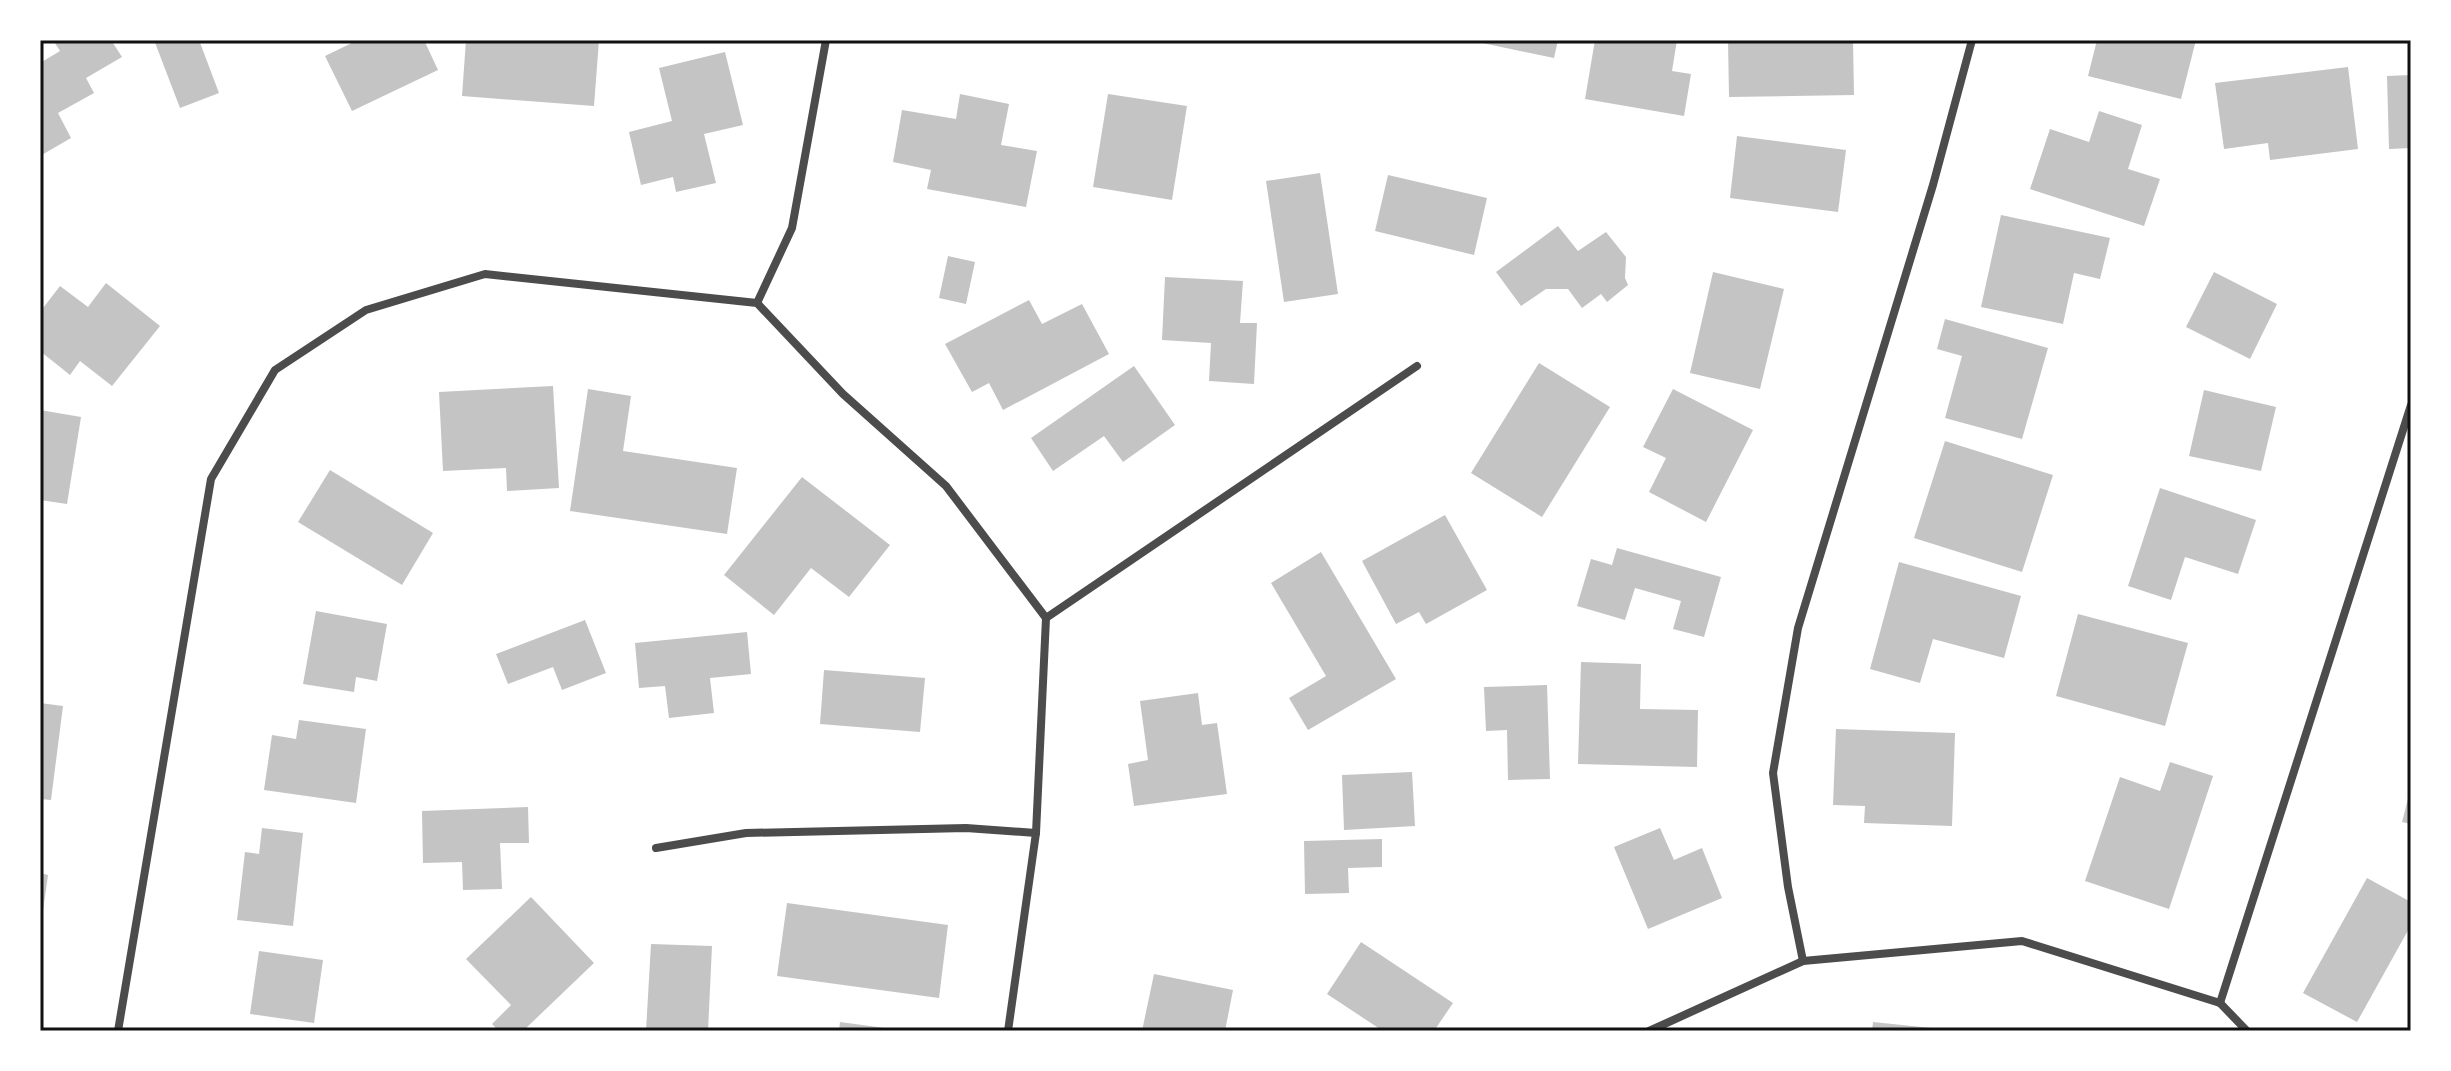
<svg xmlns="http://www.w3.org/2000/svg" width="2451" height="1071" viewBox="0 0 2451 1071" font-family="'IBM Plex Sans',sans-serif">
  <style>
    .building { fill: #c4c4c4 }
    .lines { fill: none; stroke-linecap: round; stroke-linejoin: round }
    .minor { stroke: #4c4c4c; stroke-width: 8 }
    .neatline { fill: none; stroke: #111; stroke-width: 3 }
  </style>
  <rect width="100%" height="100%" fill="#fff"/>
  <!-- building -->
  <g class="building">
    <path d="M53,40H111L122,57L86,78L94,93L58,113L71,138L40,156V63L60,51Z"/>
    <path d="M154,40H199L219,93L180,108Z"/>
    <path d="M358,40H424L438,70L352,111L325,56Z"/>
    <path d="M466,40H599L594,106L462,96Z"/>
    <path d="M1468,40H1558L1554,58Z"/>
    <path d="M1595,40H1677L1672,71L1691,74L1684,116L1585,99Z"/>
    <path d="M1728,40H1853L1854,95L1729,97Z"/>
    <path d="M2097,40H2196L2181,99L2088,76Z"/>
    <path d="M725,52L743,125L704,134L716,183L676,192L673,177L641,185L629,132L672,121L659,68Z"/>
    <path d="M2348,67L2358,149L2270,160L2268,143L2224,149L2215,83Z"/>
    <path d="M2411,75V148L2389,149L2387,76Z"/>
    <path d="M960,94L1009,104L1001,145L1037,151L1026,207L927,189L931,170L893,162L902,110L956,119Z"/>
    <path d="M1108,94L1187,106L1172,200L1093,187Z"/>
    <path d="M2099,111L2142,125L2128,169L2160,179L2144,226L2030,189L2050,129L2089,142Z"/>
    <path d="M1737,136L1846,150L1838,212L1730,198Z"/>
    <path d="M1320,173L1338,294L1284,302L1266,181Z"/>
    <path d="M1388,175L1487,198L1474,255L1375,231Z"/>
    <path d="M2001,215L2110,238L2100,279L2074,273L2063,324L1981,307Z"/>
    <path d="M1558,226L1578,251L1606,232L1626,257L1625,278L1628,285L1607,302L1601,294L1582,308L1568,289H1546L1521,306L1496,272Z"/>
    <path d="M948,256L975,262L966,304L939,298Z"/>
    <path d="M1713,272L1784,289L1760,389L1690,373Z"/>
    <path d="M2214,272L2277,304L2250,359L2186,327Z"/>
    <path d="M1165,277L1243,281L1240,323H1257L1254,384L1209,381L1211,343L1162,340Z"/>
    <path d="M106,283L160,326L112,386L80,361L70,375L40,351V312L60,286L88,307Z"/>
    <path d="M1029,300L1042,324L1082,304L1109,354L1003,410L989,383L972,392L945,344Z"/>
    <path d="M1945,319L2048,348L2022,439L1945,418L1962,356L1937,349Z"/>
    <path d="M1539,363L1610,407L1542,517L1471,473Z"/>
    <path d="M1134,366L1175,425L1123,462L1104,436L1053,471L1031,438Z"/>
    <path d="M553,386L559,488L507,491L506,468L443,471L439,392Z"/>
    <path d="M588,389L631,396L623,451L737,468L727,534L570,511Z"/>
    <path d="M1673,389L1753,430L1706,522L1649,492L1666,458L1643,447Z"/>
    <path d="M2204,390L2276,407L2261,471L2189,456Z"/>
    <path d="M40,410L81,417L67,504L40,500Z"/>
    <path d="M1945,441L2053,475L2022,572L1914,538Z"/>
    <path d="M330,470L433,533L402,585L298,522Z"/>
    <path d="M802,477L890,545L849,597L811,568L774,615L724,575Z"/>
    <path d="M2160,488L2256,520L2238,574L2185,557L2171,600L2128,586Z"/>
    <path d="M1445,515L1487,590L1426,624L1419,612L1396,624L1362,561Z"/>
    <path d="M1617,548L1721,577L1704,637L1673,629L1681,601L1635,588L1625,620L1577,606L1591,559L1612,565Z"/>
    <path d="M1321,552L1396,679L1308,730L1289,698L1326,676L1271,583Z"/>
    <path d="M1899,562L2021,596L2004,658L1933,639L1920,683L1870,669Z"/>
    <path d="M316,611L387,624L377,681L356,677L354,692L303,684Z"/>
    <path d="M2078,614L2188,643L2165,726L2056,696Z"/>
    <path d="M585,620L606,673L562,690L553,667L508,684L496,654Z"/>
    <path d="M747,632L751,674L710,678L714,713L669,718L665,686L639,688L635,643Z"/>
    <path d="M1581,662L1641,664L1640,709L1698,710L1697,767L1578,764Z"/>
    <path d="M824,670L925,678L920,732L820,724Z"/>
    <path d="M1547,685L1550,779L1508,780L1507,730L1486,731L1484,687Z"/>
    <path d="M1198,693L1202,725L1217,723L1227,794L1134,806L1128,764L1148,760L1140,701Z"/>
    <path d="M40,703L63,706L51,800L40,799Z"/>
    <path d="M299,720L366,729L356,803L264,790L272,735L296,739Z"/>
    <path d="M1836,729L1955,733L1952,826L1864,823L1865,806L1833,805Z"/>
    <path d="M2170,762L2213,776L2169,909L2085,881L2120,777L2160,791Z"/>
    <path d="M1412,772L1415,826L1344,830L1342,775Z"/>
    <path d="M2410,791H2411V824L2402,822Z"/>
    <path d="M528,807L529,843H500L502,889L463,890L462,862L423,863L422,811Z"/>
    <path d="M262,828L303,833L293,926L237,920L245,852L259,854Z"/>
    <path d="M1660,828L1674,860L1702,848L1722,898L1648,929L1614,847Z"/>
    <path d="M1382,839V867L1348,868L1349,893L1305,894L1304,841Z"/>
    <path d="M40,873L48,875L42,918H40Z"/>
    <path d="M2367,878L2411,902V925L2357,1022L2303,993Z"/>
    <path d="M531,897L594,963L523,1031H499L492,1024L511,1005L466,959Z"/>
    <path d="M787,903L948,925L939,998L777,976Z"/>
    <path d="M1361,942L1453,1003L1434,1031H1383L1327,994Z"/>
    <path d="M651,944L712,946L708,1031H646Z"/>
    <path d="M259,951L323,960L314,1023L250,1014Z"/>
    <path d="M1154,974L1233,990L1225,1031H1142Z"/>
    <path d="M840,1022L892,1029L891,1031H839Z"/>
    <path d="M1873,1022L1941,1029L1940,1031H1872Z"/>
  </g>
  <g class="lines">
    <!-- minor -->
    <g class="minor">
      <path d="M757,303L792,228L826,40"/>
      <path d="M1046,618L1417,366"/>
      <path d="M656,848L746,833L966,828L1036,833"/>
      <path d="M1803,961L1788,887L1773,773L1798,628L1933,185L1972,40"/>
      <path d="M2220,1003L2411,405"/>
      <path d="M118,1031L211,479L275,370L366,310L485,274L757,303L843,394L946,486L1046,618L1036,833L1008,1031"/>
      <path d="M1649,1031L1803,961L2022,941L2220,1003L2247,1031"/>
    </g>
  </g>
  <!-- border -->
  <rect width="2451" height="1071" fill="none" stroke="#ffffff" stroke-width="84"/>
  <rect x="42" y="42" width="2367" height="987" class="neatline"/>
</svg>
